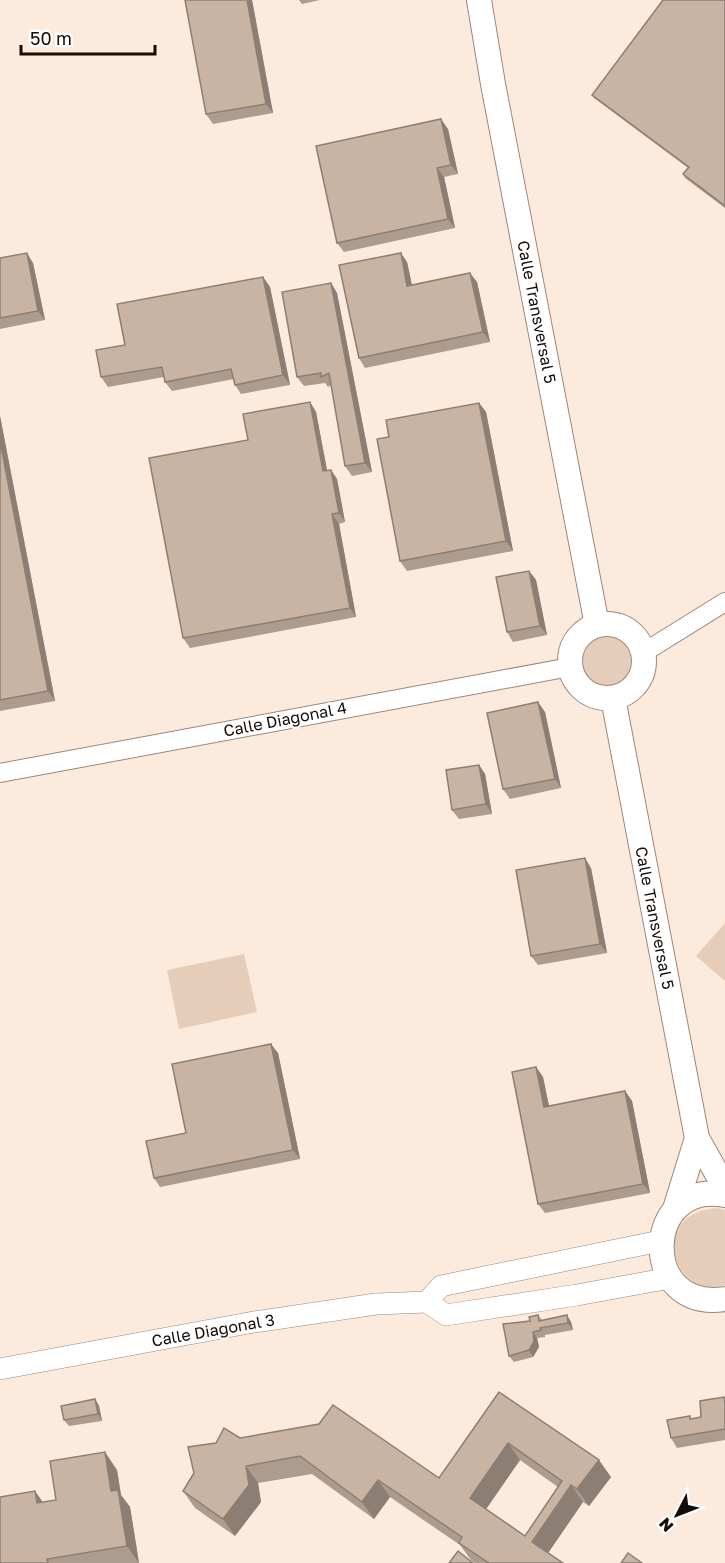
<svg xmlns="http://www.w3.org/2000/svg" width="725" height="1563" viewBox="0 0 725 1563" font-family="'Golos Text',sans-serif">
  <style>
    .green { fill: #e6cdba }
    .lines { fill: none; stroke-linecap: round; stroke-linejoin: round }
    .minor-casing { stroke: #9c8879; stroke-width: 20 }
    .tertiary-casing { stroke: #9c8879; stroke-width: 22 }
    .secondary-casing { stroke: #9c8879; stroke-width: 26 }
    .minor { stroke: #fff; stroke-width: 18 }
    .tertiary { stroke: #fff; stroke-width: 21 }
    .secondary { stroke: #fff; stroke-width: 24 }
    .wall { fill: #ad9b8d; fill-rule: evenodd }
    .shaded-wall { fill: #8d7e73 }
    .building { fill: #c9b4a4; stroke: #8d7e73; stroke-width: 1.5; fill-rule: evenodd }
    .labels { text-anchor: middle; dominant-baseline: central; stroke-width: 5; stroke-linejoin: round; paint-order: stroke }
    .street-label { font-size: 16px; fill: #120b06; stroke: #fff }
  </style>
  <rect width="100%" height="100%" fill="#fceadd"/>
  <!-- green -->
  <g class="green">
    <circle cx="608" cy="662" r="27"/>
    <path d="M725,923V981L696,956Z"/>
    <path d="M244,954L257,1012L179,1029L167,970Z"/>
    <path d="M718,1208L725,1210V1285C672,1302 646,1212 718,1208Z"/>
  </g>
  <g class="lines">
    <!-- minor casing -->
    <g class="minor-casing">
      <g id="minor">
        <path d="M643,653L725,602"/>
        <path d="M0,773L570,667"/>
      </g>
    </g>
    <!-- tertiary casing -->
    <g class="tertiary-casing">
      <g id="tertiary">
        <path d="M427,1302L441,1286L660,1241"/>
        <path d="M0,1369L254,1322L376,1304L427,1302L446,1315L577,1295L670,1278"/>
      </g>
    </g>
    <!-- secondary casing -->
    <g class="secondary-casing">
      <g id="secondary">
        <path d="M479,0L493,84L597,625"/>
        <circle cx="607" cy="661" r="37"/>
        <path d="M613,698L697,1138L725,1188"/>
        <path d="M725,1195C643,1179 638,1312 725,1299"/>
        <path d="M675,1209L697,1138"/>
      </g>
    </g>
    <!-- minor -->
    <use href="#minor" class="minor"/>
    <!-- tertiary -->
    <use href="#tertiary" class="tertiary"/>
    <!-- secondary -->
    <use href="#secondary" class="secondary"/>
  </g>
  <!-- wall -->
  <g class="wall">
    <path d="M252,0L273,113L213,124L206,114Z"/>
    <path d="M299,0H320L302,4Z"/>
    <path d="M725,0V208L685,178L683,174L688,168L594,98L592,95Z"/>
    <path d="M448,129L458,174L444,177L455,228L344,252L337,243Z"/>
    <path d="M0,258L33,263L45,320L0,329Z"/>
    <path d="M407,262L412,285L477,282L490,342L365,368L359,358Z"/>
    <path d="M263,277L270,287L290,385L241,394L235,385L234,379L172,391L165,382L164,377L108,387L101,377L125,345Z"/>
    <path d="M331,283L337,293L372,472L352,476L345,466L331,385L328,387L325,383L304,386L297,377Z"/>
    <path d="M310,402L316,412L327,470H331L337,479L345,522L339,524L356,617L190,648L183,638L248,440Z"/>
    <path d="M479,403L486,412L513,551L407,571L400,561L389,437Z"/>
    <path d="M0,416L55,701L0,711Z"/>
    <path d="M529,571L536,580L547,635L513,642L507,632Z"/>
    <path d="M545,712L561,788L510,799L503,789Z"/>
    <path d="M479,765L485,774L492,814L459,819L452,810Z"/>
    <path d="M591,868L607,953L538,965L531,956Z"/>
    <path d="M278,1053L300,1159L160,1187L154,1178L186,1133Z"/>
    <path d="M536,1067L543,1077L549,1106L625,1091L632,1101L650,1193L545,1213L538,1204Z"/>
    <path d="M538,1315L542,1320L571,1322L573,1330L545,1335V1337L537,1338L539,1347L533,1357L514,1362L509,1356L530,1321Z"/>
    <path d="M499,1392L611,1477L589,1506L583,1502L548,1553L563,1563H475L471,1560L460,1545L390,1497L374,1519L312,1474L258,1483L261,1502L235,1536L195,1508L183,1491L216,1443L240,1438L439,1478ZM520,1460L558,1487L525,1536L486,1509Z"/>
    <path d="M725,1398V1440L677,1448L671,1438L692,1419L701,1417Z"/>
    <path d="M95,1399L99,1406L102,1421L69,1426L64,1420Z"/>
    <path d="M117,1470L121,1495L130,1507L139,1563H0L43,1502L56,1500Z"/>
  </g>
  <!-- shaded-wall -->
  <g class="shaded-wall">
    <path d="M247,0H252L273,113L266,104Z"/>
    <path d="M441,119L448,129L458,174L451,165Z"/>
    <path d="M437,168L444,177L455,228L448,219Z"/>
    <path d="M27,253L33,263L45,320L38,311Z"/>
    <path d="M401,253L407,262L414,295L407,286Z"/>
    <path d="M470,273L477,282L490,342L483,332Z"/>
    <path d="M263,277L270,287L290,385L283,375Z"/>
    <path d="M331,283L337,293L372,472L365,463Z"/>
    <path d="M310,402L316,412L329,481L323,471Z"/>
    <path d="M479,403L486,412L513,551L506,541Z"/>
    <path d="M0,416L55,701L48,691L0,441Z"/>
    <path d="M331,470L337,479L345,522L339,513Z"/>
    <path d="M332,514L339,524L356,617L350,608Z"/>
    <path d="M529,571L536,580L547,635L540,626Z"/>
    <path d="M538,702L545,712L561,788L555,779Z"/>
    <path d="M479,765L485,774L492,814L486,804Z"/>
    <path d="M585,858L591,868L607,953L600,944Z"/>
    <path d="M271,1044L278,1053L300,1159L293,1150Z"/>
    <path d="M536,1067L543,1077L551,1116L544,1107Z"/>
    <path d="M625,1091L632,1101L650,1193L643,1184Z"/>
    <path d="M567,1315L571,1322L573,1330L568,1323Z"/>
    <path d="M533,1332L537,1338L539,1347L533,1357L529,1350Z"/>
    <path d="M95,1399L99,1406L102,1421L98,1414Z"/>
    <path d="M508,1443L520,1460L482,1515L470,1498Z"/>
    <path d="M105,1452L117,1470L121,1495L130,1507L139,1563L127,1546L111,1491Z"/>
    <path d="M599,1460L611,1477L589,1506L577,1489Z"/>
    <path d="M246,1466L258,1483L261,1502L235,1536L223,1519Z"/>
    <path d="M378,1480L390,1497L374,1519L362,1502Z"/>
    <path d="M571,1485L583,1502L544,1559L532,1542Z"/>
    <path d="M35,1491L47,1508L37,1503Z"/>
  </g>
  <!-- building -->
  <g class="building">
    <path d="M185,0H247L266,104L206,114Z"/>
    <path d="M663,0H725V206L683,174L689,167L592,95Z"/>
    <path d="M441,119L451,165L437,168L448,219L337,243L316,146Z"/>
    <path d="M27,253L38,311L0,318V258Z"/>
    <path d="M401,253L407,286L470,273L483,332L359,358L339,265Z"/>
    <path d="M263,277L283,375L235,385L231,369L165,382L162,367L101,377L96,350L125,345L117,304Z"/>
    <path d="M331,283L365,463L345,466L329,373L321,377V373L297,377L282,292Z"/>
    <path d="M310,402L323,471L331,470L339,513L332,514L350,608L183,638L149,458L248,440L243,414Z"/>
    <path d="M479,403L506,541L400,561L377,439L389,437L386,420Z"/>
    <path d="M0,441L48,691L0,700Z"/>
    <path d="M529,571L540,626L507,632L496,577Z"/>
    <path d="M538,702L555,779L503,789L487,713Z"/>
    <path d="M479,765L486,804L452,810L446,770Z"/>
    <path d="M585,858L600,944L531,956L516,870Z"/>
    <path d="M271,1044L293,1150L154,1178L146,1141L186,1133L172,1064Z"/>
    <path d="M536,1067L544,1107L625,1091L643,1184L538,1204L512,1072Z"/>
    <path d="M538,1315L539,1321L567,1315L568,1323L540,1328L541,1330L533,1332L534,1341L529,1350L509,1356L503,1324L530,1321L529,1317Z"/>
    <path d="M499,1392L599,1460L577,1489L571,1485L532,1542L563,1563H489L459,1543L462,1537L378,1480L362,1502L300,1456L246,1466L249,1485L223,1519L183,1491L194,1473L188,1447L216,1443L224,1428L240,1438L319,1424L333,1405L439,1478ZM508,1443L562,1481L525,1536L470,1498Z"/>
    <path d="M724,1397L725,1404V1429L671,1438L667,1420L690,1416V1419L701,1417L700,1401Z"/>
    <path d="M95,1399L98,1414L64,1420L61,1406Z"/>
    <path d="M105,1452L111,1491L118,1490L127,1546L47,1559L48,1563H0V1497L35,1491L37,1503L56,1500L50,1461Z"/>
    <path d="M458,1551L473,1563H449Z"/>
    <path d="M628,1553L642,1563H621Z"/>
  </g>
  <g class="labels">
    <!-- street labels -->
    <g class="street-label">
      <text transform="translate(537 312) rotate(79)">Calle Transversal 5</text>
      <text transform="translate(285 719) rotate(-11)">Calle Diagonal 4</text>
      <text transform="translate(655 918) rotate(79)">Calle Transversal 5</text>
      <text transform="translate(213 1330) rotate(-10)">Calle Diagonal 3</text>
    </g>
  </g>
  <!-- north arrow -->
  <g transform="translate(677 1515) rotate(228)" stroke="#ffffff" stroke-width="4.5" paint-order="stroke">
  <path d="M0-4.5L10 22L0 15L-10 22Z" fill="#120b06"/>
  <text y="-9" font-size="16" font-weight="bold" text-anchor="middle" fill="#120b06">N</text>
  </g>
  <!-- scale -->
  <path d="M21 45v9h134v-9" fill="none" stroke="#120b06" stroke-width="3"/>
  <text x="30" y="45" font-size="18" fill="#120b06" stroke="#ffffff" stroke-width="4.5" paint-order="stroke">50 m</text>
</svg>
